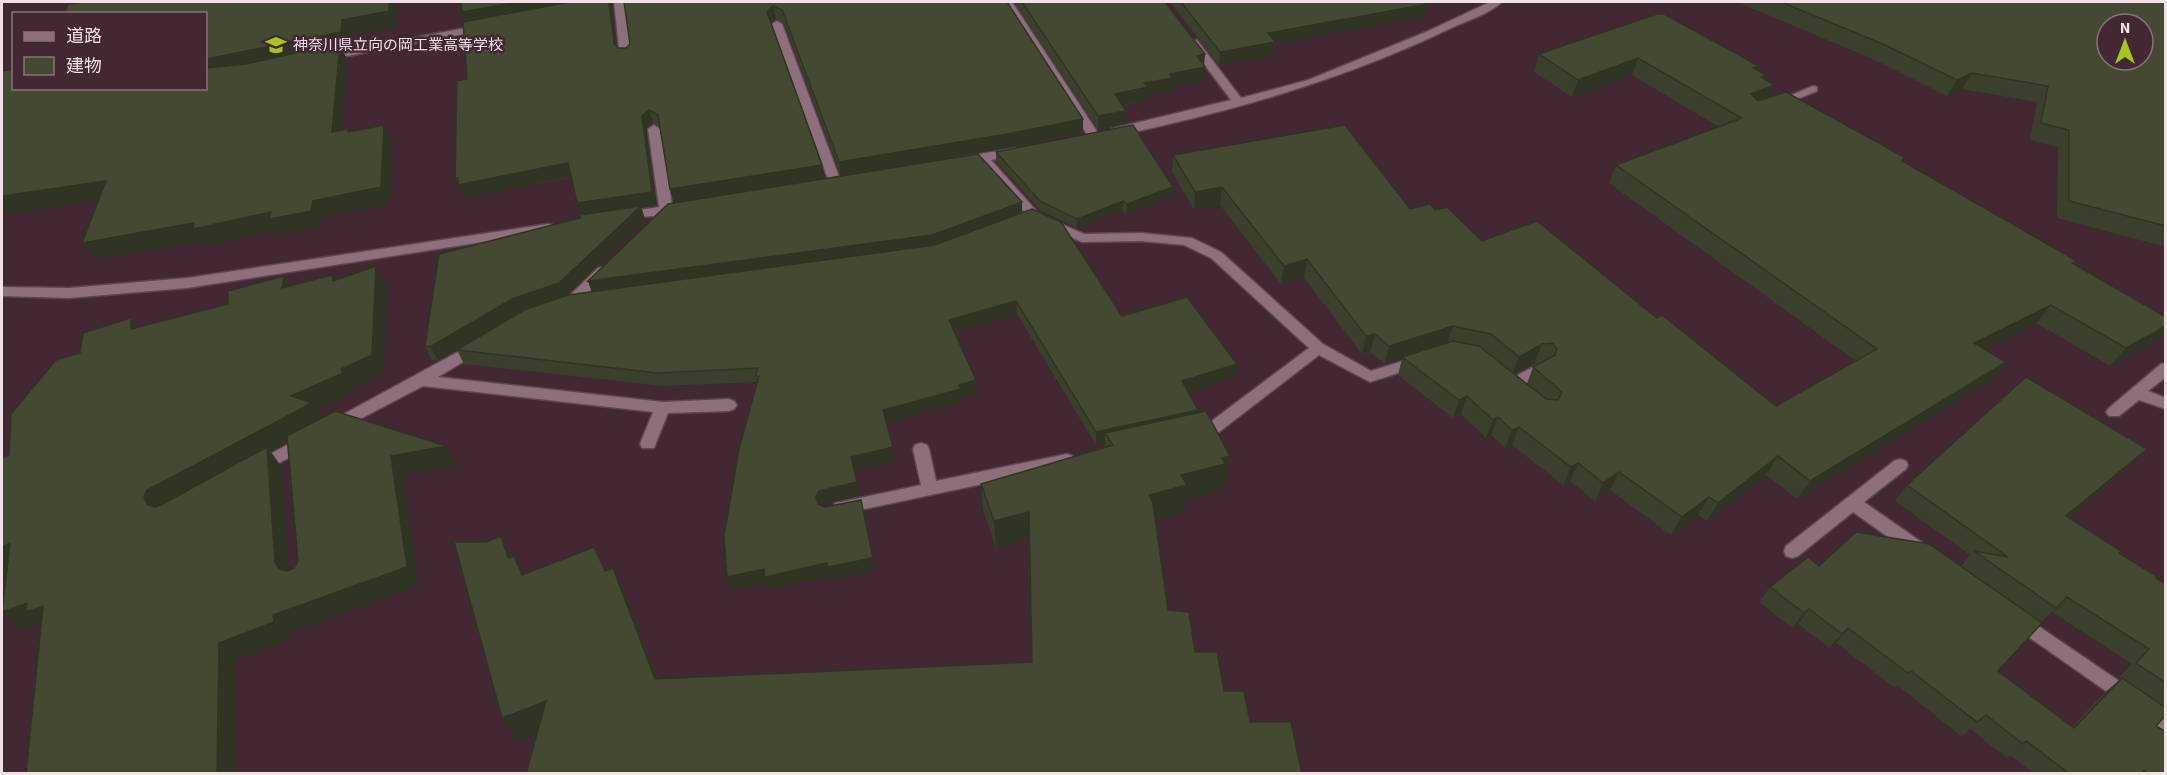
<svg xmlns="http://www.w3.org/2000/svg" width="2167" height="775" viewBox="0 0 2167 775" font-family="'Source Sans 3','Noto Sans JP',sans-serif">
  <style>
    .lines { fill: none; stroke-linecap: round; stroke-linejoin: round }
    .minor-casing { stroke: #5c4650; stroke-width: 3 }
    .minor { fill: #8d707c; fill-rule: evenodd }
    .wall { fill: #3a402b; fill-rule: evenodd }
    .shaded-wall { fill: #303423 }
    .building { fill: #444a32; stroke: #303423; stroke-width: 1.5; fill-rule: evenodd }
    .labels { text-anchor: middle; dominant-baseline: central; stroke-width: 5; stroke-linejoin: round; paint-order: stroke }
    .far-poi-label { font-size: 15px; fill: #f2e1e8; stroke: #412833; text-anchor: start }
  </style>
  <rect width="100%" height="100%" fill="#412833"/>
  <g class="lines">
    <!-- minor casing -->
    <g class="minor-casing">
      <g id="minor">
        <path d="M614,2H624L632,57L626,60L620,57Z"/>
        <path d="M1002,2H1012L1100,136L1098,139H1090Z"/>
        <path d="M1490,2H1502C1489,14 1466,21 1449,29C1343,80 1230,112 1115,136L1109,132L1111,129L1231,100L1189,44V40H1197L1241,98L1308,80L1426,32Z"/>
        <path d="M777,21L782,24L841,182L839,185H831L829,182L772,24Z"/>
        <path d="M482,25L486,26V30L326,60L320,57L326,54Z"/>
        <path d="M1813,86L1817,87V91L1780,106H1772L1770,104Z"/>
        <path d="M654,125L660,129L672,205L681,204L687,208L686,211L670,214L659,221L654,220L653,216L620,219L619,216L620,213L659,207L648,129Z"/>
        <path d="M1015,148L1021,152L1019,155L991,160L1040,215L1022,224L1016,220L1026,214L980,162L962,165L956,161L962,157Z"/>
        <path d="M1048,218L1084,234L1141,233L1192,238L1221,252L1323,344L1371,371L1419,356L1426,361L1424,365L1370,382L1319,355L1219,432L1196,438L1191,436L1188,432L1191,428L1209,423L1309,348L1211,258L1184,245L1141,241L1082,242L1043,225L1041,222L1043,219Z"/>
        <path d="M548,224L553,225L555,228L553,231L187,288L69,298L2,296V287L69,288L187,278Z"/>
        <path d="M603,267L608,268L610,271L608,274L576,305H566L564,302L566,299L598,268Z"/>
        <path d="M478,341L485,346L483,350L438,377L663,402L729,399L734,401L737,405L734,409L729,411L668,413L654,448H642L640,444L653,412L423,386L341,429H331L328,425L331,421Z"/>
        <path d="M1541,363L1548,368L1546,372L1516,389H1506L1504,385L1506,381Z"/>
        <path d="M2166,363V377L2148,391L2166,398V409L2139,400L2119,416H2109L2106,412L2109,408L2161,364Z"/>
        <path d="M304,436L310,438L312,442L310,446L263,472H251L249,468L251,464Z"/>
        <path d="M921,443L927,445L929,449L936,481L1067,454L1073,456L1075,460L1073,464L1067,466L841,514L835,513L833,508L835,503L841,502L921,485L913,449L915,445Z"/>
        <path d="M1900,459L1906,461L1908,465L1906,469L1864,502L1927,546L1929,551L1927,556L1921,558L1915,556L1853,512L1798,556L1792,558L1786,556L1784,551L1786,546L1894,461Z"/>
        <path d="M2019,613L2166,713V733L2013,626L2010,621L2013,616Z"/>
      </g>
    </g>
    <!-- minor -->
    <use href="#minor" class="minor"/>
  </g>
  <!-- wall -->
  <g class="wall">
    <path d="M456,2H610L612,7L617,47L618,48H626L630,44L624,2H1007L1083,132L1008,148L841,175L784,23L776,19L771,23L822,165L825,178L674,202L660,127L653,123L646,129L656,205L641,207L645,219L566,296L592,292L588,281L1022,202V213L1122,316L1237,364L1235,377L1188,392L1198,410L1197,413L1230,456L1227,482L1223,483L1222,491L1185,499L1184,511L1155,519L1168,610L1195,652L537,735L519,742L486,542L501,536L512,556L524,575L606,570L613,568L625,594L658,679L1032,662L1030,538L996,548L983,510L981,484L1105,448V443L1096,445L1017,314L955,332L978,394L962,398V402L886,423L896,460L854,470L860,495L822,504L821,506L876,570L831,580L830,576L769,590L767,583L731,590L727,577L757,382L663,386L464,364L457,350L520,312L438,360H432L425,346L580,218L581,215L571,177L464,198L455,178L467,79L466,22L463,15H461Z"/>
    <path d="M1014,2H1165L1205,67L1204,81L1173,86L1172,91L1148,95L1147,100L1122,106L1126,111L1125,124L1098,129Z"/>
    <path d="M1170,2H1424L1428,4L1425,16L1275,44L1273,55L1219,65Z"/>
    <path d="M1737,2H2166V247L2057,218L2058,147L2030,140L2037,102L1962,89L1947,96L1875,60Z"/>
    <path d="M1657,14L1766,75L1764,79L1768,98L1902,161L2077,261L2074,265L2166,317V330L2157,340L2110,366L2036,323L1985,349L1992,380L1797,499L1766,475L1707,521L1698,515L1671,535L1610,490L1595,501L1570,481L1563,485L1512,445L1505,448L1491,435L1486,438L1461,414L1453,418L1398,375L1402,359L1385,364L1370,352L1362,354L1304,278L1281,284L1220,205L1194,210L1172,172L1173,155L1410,209L1435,210L1482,241L1657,318L1776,406L1856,361L1609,183L1616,165L1719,127L1632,75L1572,97L1534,72L1539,54ZM1535,362H1542L1533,367L1527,384L1514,374Z"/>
    <path d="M996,152L1172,196L1126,214L1122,210L1077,228L1040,210L996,161Z"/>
    <path d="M2131,464L2068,518L2166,584V715L2156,726L2166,774H2034L2010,755L2007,758L1970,729L1962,737L1897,685L1895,688L1836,643L1829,648L1798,624L1792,628L1759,602L1770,587L1819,566H1961L1970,555L1895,501L1907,485ZM2052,612L2132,664L2119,677L2121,679L2105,692L2072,727L1998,671L2041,622Z"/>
  </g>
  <!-- shaded-wall -->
  <g class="shaded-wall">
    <path d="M389,2H397L396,27L349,35L348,47L342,49L347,59L340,148L332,132L206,77V59L342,20Z"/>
    <path d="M456,2H589L467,25L463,15H461Z"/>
    <path d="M609,2H610L612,7L618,57L614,44Z"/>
    <path d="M1428,4L1425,16L1275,44L1273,55L1219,65L1220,52L1268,33Z"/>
    <path d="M773,6L776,19L770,25L767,12Z"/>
    <path d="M1205,54L1204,67L1197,56Z"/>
    <path d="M1638,58L1632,75L1572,97L1578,80Z"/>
    <path d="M1205,67L1204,81L1173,86L1172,91L1148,95L1147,100L1114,107L1115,94L1170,74Z"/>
    <path d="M1972,73L1962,89L1947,96L1957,80Z"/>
    <path d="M1766,75L1758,91L1774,85L1766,102L1743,112L1761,77Z"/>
    <path d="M649,110L653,123L646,129L656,205L641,207L645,219L565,297L518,313L438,360L430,347L582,216L577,203L642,116Z"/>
    <path d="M1126,111L1125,124L1098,129V116Z"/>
    <path d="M1083,119V132L1008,148L841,175L839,162Z"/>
    <path d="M384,125L392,141L390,204L322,217L321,227L280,235L277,230L204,246L201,241L95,259L82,243L194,223L313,201Z"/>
    <path d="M568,163L573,176L464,198L455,178Z"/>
    <path d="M822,165L825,178L674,202L670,189Z"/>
    <path d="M106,181L117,197L2,215V196Z"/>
    <path d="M1173,187L1172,196L1126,214L1127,204Z"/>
    <path d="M1222,187L1220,205L1194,210L1195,192Z"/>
    <path d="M1123,201L1122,210L1077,228V219Z"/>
    <path d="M1022,202V213L933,246L592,292L588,281Z"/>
    <path d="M1307,259L1304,278L1281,284L1284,266Z"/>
    <path d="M376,266L387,285L384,374L352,388L355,392L316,410L325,422L271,452L281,466L290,580L164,509L148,505L144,497L147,490L291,396L341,369Z"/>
    <path d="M284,276L296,295L282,288Z"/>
    <path d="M1016,301L1017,314L951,333L949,320Z"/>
    <path d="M2051,305L2036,323L1961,361L1974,343Z"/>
    <path d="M131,318L145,337L131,329Z"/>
    <path d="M1453,326L1447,345L1402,357V359L1385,364L1389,346Z"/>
    <path d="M2166,326V330L2157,340L2110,366L2126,348Z"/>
    <path d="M1375,334L1370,352L1362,354L1366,336Z"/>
    <path d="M1542,344L1535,362L1512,375L1519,357Z"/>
    <path d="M2006,362L1992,380L1797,499L1810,481Z"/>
    <path d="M1237,364L1235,377L1181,395L1182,381Z"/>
    <path d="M976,380L978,394L962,398V402L885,423L883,410L959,385Z"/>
    <path d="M1467,396L1461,414L1453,418L1459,400Z"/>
    <path d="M1198,410L1196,423L1105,433V443L1096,445V432Z"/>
    <path d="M1498,417L1491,435L1486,438L1493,420Z"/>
    <path d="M1519,427L1512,445L1505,448L1512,430Z"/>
    <path d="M446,446L457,465L403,475L419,586L289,633L290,640L236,660L235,774H217L219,643L273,615L391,456Z"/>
    <path d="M893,447L896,460L854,470L851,457Z"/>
    <path d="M2147,449L2131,464L2051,532L2066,516Z"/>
    <path d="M1230,456L1227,482L1223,483L1222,491L1185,499L1184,511L1147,522L1149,495L1181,475L1222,458Z"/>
    <path d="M1778,456L1766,475L1707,521L1718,503Z"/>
    <path d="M1578,463L1570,481L1563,485L1571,467Z"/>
    <path d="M1619,472L1610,490L1595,501L1603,483Z"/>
    <path d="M857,482L860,495L822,504L819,510L816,497L819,491Z"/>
    <path d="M1709,497L1698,515L1671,535L1682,517Z"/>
    <path d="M1029,512L1031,538L996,548L994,521Z"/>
    <path d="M501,536L515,562L508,558Z"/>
    <path d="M10,543L30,561L2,574V547Z"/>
    <path d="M514,556L528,581L522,575Z"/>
    <path d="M873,558L876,570L831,580L830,576L769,590L767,583L731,590L727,577L764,569Z"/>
    <path d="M613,568L625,594L667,703L655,679Z"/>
    <path d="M27,603L43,606L47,630L40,624L23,630L2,612Z"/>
    <path d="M1809,609L1798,624L1792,628L1804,613Z"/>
    <path d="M1848,628L1836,643L1829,648L1842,634Z"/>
    <path d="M546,701L562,725L519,742L502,718Z"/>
  </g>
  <!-- building -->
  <g class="building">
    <path d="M83,2H389V11L342,20L341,32L206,59V14H64L68,4Z"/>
    <path d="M456,2H518L462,12L461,2Z"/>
    <path d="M570,2H609L614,44L618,48H626L630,44L624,2H1007L1083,119L1007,134L839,162L782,10L773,6L767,12L822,165L670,189L658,115L649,110L642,116L652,192L577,203L568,163L458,185V178H455L457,81L467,79L463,22Z"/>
    <path d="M1022,2H1165L1205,54L1197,56L1205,67L1170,74L1173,78L1144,83L1148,87L1115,94L1126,111L1098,116Z"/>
    <path d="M1181,2H1424L1428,4L1268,33L1275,42L1220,52Z"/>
    <path d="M1781,2H2166V226L2069,201V130L2041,123L2048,86L1972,73L1957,80L1883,44ZM2107,24H2143V60H2107Z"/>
    <path d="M1657,14H1664L1759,66L1753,68L1766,75L1761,77L1774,85L1751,94L1758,101L1786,92L1904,157L1902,161L2077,261L2072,263L2166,317V326L2126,348L2051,305L1974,343L2006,362L1810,481L1778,456L1718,503L1709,497L1682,517L1619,472L1603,483L1578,463L1571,467L1519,427L1512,430L1498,417L1493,420L1467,396L1459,400L1402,357L1453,341L1479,346L1546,399L1558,400L1562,392L1533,367L1555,355L1557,349L1553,343L1542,344L1519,357L1491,334L1453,326L1389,346L1375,334L1366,336L1307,259L1284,266L1222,187L1195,192L1173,155L1345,125L1410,209L1430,204L1435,210L1447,207L1482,241L1537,221L1657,318L1662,315L1776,406L1877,349L1616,165L1742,118L1638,58L1578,80L1539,54Z"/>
    <path d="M340,43L332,132L348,129V132L384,125L381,187L313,201L311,211L270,219L271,212L193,229L194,223L82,243L106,181L2,196V71L14,69V88H206V68L246,64Z"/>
    <path d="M1133,125L1173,187L1127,204L1123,201L1077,219L1040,201L996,152Z"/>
    <path d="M978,154L1022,202L932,235L588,281L668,204Z"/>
    <path d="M641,206L559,283L512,299L430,347L425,346L439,254L580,218V215Z"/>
    <path d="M1032,209L1061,222L1122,316L1187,297L1237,364L1182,381L1198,410L1096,432L1016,301L949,320L976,380L959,385L961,389L883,410L893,447L851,457L857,482L819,491L816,497L818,504L825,507L861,500L873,558L828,567L827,563L765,577L764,569L727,577L724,536L739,449L759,376H755L758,368L658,373L457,350L524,310L568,295L935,245Z"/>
    <path d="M376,266L372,355L341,369L343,373L291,396L312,403L147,490L144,497L148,505L155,507L161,505L267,447L275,562L279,569L287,571L294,568L298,561L287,436L335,411L446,446L391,456L407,567L273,615L274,622L219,643L217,774H26L43,606L26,612L27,603L2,612L10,543L2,547V458L9,455L11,414L56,360L80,353L83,333L131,318V329L228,304V291L284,276L282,288L332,275L333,281Z"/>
    <path d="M2026,377L2147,449L2066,516L2121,551L2119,553L2158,577L2156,578L2166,584V683L2136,663L2149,649L2067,597L2056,608L1974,551L2008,557L1907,485Z"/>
    <path d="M1206,411L1230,456L1222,458L1225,464L1181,475L1187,485L1149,495L1153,503L1168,610L1189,612L1195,652H1217L1224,691H1244L1250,722H1291L1302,774H526L546,701L502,718L454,542H486L501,536L508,558L514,556L522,575L594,547L605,571L613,568L655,679L1032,662L1029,512L994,521L981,484L1113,445L1105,433Z"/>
    <path d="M1856,532L1929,544L2042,623L1998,671L2074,728L2122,678L2166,708V715L2156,726L2166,732V774H2149L2144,770L2141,774H2070L2026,741L2023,744L1986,715L1977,722L1911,671L1908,673L1848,628L1842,634L1809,609L1804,613L1770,587L1808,557L1819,566Z"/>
  </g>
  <!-- icons -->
  <defs>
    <g id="school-bare" transform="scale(1.62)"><path d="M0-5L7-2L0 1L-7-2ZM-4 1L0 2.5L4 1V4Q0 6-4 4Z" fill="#a9c71a" stroke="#412833" stroke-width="2.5" paint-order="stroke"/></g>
  </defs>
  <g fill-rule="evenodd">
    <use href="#school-bare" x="276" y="45"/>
  </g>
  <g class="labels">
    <!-- far-poi labels -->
    <g class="far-poi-label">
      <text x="293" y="45">神奈川県立向の岡工業高等学校</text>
    </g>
  </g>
  <!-- border -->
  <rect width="2167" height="775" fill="none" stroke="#f2e1e8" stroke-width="6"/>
  <!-- legend -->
  <rect x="12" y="12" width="195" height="78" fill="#412833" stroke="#88727b" stroke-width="1.5"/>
  <rect x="24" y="32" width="30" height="9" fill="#8d707c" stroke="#88727b" stroke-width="1.5"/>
  <text x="66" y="42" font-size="18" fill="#f2e1e8">道路</text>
  <rect x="24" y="57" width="30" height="18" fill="#444a32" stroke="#88727b" stroke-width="1.5"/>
  <text x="66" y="72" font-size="18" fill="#f2e1e8">建物</text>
  <!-- north arrow -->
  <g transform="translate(2125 42)"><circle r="28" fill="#412833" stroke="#88727b" stroke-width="1.5"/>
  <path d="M0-4.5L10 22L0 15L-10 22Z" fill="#a9c71a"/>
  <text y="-9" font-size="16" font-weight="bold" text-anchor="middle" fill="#f2e1e8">N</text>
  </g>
</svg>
